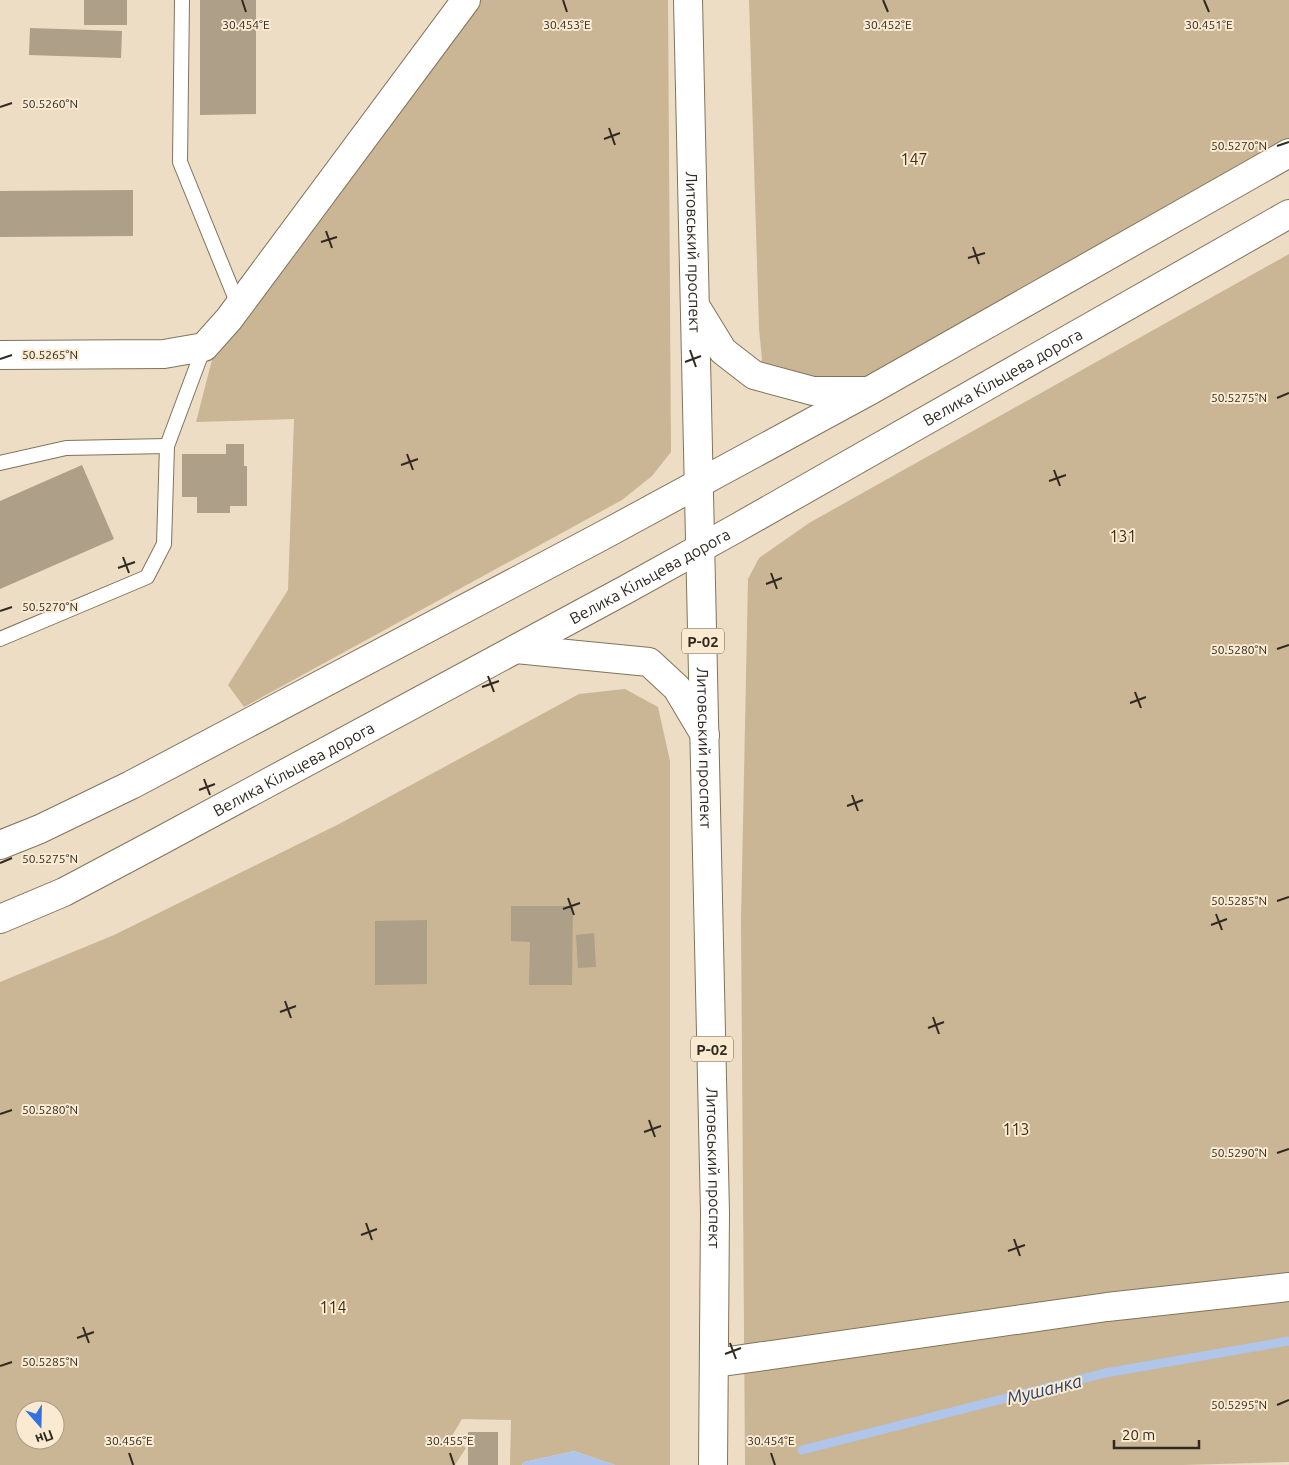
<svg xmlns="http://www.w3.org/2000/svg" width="1289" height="1465" viewBox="0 0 1289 1465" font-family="Ubuntu,sans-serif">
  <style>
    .green { fill: #cab694; fill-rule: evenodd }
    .water { fill: #afc5ea }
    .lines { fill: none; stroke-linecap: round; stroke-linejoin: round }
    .stream { stroke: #afc5ea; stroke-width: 9 }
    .building { fill: #ad9f88 }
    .lane-casing { stroke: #81745d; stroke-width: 16 }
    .street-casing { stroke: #81745d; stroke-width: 30 }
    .primary-casing { stroke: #81745d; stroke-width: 30 }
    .lane { stroke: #fff; stroke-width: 14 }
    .street { stroke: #fff; stroke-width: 28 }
    .primary { stroke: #fff; stroke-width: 28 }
    .ticks { fill: none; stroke: #2f2920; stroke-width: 2 }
    .labels { text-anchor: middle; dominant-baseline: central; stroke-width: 4; stroke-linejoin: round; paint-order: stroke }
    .shield { fill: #f9ead1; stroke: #6c6355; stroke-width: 1 }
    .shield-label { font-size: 15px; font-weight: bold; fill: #2f2920 }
    .park-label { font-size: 16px; fill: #3f2e0e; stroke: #f9ead1 }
    .street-label { font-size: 16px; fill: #2f2920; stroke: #f9ead1 }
    .water-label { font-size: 18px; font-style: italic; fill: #284373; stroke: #f9ead1 }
    .ticks-label { font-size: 12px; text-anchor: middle; fill: #2f2920; stroke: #f9ead1; stroke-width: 4; stroke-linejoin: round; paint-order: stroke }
  </style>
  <rect width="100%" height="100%" fill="#ecddc4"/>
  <!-- green -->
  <g class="green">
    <path d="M480,0H668L671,452L652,476L622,500L244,707L228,685L288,590L294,419L196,422L213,356Z"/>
    <path d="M749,0H1289V153L869,391L754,375L762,359L759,329Z"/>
    <path d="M1289,254V1462L1183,1465H745L741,921L748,579L759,558L809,523Z"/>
    <path d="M625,689L658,707L670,761V1465H615L574,1451L524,1462L522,1465H510L511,1420L462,1419L452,1436L466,1448L455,1465H0V982L114,935L339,824L579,694ZM25,1410H55V1440H25Z"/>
  </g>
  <!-- water -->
  <path class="water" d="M574,1451L615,1465H522L524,1462Z"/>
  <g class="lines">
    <!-- stream -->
    <path class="stream" d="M802,1450L1105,1373L1289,1341"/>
  </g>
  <!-- building -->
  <g class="building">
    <rect x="84" y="0" width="43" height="25"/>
    <path d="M200,0H256V114L200,115Z"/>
    <path d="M30,28L122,31L121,58L29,55Z"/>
    <path d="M133,190V236L0,237V191Z"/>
    <path d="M226,444H244V466H247V506H230V513H197V497H182V454H226Z"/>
    <path d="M82,465L114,539L0,589V501Z"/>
    <path d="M511,906H573L572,985H529L530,942L511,941Z"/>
    <path d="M427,920V984L375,985V921Z"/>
    <path d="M594,933L596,967L578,968L576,935Z"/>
    <rect x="468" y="1432" width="30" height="33"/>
  </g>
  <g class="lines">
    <!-- lane casing -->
    <g class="lane-casing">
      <g id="lane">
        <path d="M182,0L180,162L239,307"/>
        <path d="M0,463L66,448L167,446"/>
        <path d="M0,639L147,577L164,544L167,446L204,347"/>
      </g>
    </g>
    <!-- street casing -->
    <g class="street-casing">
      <g id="street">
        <path d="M0,355L164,354L204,347L229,319L466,0"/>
        <path d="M715,1363L1107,1307L1289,1287"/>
      </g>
    </g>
    <!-- primary casing -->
    <g class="primary-casing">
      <g id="primary">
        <path id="s1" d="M688,0L715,1213L713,1465"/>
        <path d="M696,307L723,351L754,375L813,391H865"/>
        <path d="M516,649L649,662L677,688L705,735"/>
        <path d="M0,845L40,829L131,785L600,537L869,391L1289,153"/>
        <path id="s2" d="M0,919L64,892L160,841L625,590L735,529L1289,214"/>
      </g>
    </g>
    <!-- lane -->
    <use href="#lane" class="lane"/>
    <!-- street -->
    <use href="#street" class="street"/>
    <!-- primary -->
    <use href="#primary" class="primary"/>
  </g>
  <!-- ticks -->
  <path class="ticks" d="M242,0L246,12M563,0L567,12M883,0L888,12M1204,0L1209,12M0,107L12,103M609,128L615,145M604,139L620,133M1277,146L1289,142M326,231L332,248M321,242L337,237M973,247L979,264M968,258L985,253M690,350L696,367M0,359L12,355M685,362L701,356M1277,398L1289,393M407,454L413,470M401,465L418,459M1054,470L1060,486M1049,481L1066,475M123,557L129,573M118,568L135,562M771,573L777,589M766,584L782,578M0,611L12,607M1277,649L1289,645M488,676L494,692M482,687L499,681M1135,692L1141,708M1130,703L1146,697M204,779L210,795M199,790L215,784M852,795L858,811M847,806L863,800M0,863L12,858M568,898L574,915M1277,901L1289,897M563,909L580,903M1216,914L1222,930M1211,925L1227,919M285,1001L291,1018M280,1012L296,1006M933,1017L939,1034M928,1028L944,1022M0,1114L12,1110M649,1120L655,1137M644,1132L661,1126M1277,1153L1289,1149M366,1223L372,1240M361,1235L377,1229M1014,1239L1020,1256M1008,1251L1025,1245M83,1327L89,1343M77,1338L94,1332M730,1343L736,1359M725,1354L741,1348M0,1366L12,1362M1277,1405L1289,1400M129,1453L133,1465M450,1453L454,1465M771,1453L775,1465"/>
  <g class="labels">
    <!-- shield labels -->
    <g class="shield">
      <rect x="682" y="628.5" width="42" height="25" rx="4"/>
      <rect x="691" y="1036.5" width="42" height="25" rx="4"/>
    </g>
    <g class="shield-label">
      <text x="703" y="641">Р-02</text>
      <text x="712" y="1049">Р-02</text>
    </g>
    <!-- park labels -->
    <g class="park-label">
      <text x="914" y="159">147</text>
      <text x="1123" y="536">131</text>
      <text x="1016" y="1129">113</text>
      <text x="333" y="1307">114</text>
    </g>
    <!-- street labels -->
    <g class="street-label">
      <text stroke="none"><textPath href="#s1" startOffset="252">Литовський проспект</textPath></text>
      <text stroke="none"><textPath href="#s2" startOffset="1140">Велика Кільцева дорога</textPath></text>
      <text stroke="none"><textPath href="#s2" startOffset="735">Велика Кільцева дорога</textPath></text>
      <text stroke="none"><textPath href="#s1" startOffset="748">Литовський проспект</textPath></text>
      <text stroke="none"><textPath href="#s2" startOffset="330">Велика Кільцева дорога</textPath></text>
      <text stroke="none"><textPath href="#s1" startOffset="1168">Литовський проспект</textPath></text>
    </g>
    <!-- water labels -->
    <g class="water-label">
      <text transform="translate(1044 1389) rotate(-14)">Мушанка</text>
    </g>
  </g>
  <g class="ticks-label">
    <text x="246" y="29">30.454°E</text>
    <text x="567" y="29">30.453°E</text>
    <text x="888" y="29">30.452°E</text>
    <text x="1209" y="29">30.451°E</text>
    <text x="50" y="108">50.5260°N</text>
    <text x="1239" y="150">50.5270°N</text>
    <text x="50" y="359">50.5265°N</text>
    <text x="1239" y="402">50.5275°N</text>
    <text x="50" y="611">50.5270°N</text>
    <text x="1239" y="654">50.5280°N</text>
    <text x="50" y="863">50.5275°N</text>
    <text x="1239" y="905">50.5285°N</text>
    <text x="50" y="1114">50.5280°N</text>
    <text x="1239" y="1157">50.5290°N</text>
    <text x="50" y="1366">50.5285°N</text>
    <text x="1239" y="1409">50.5295°N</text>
    <text x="129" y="1445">30.456°E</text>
    <text x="450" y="1445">30.455°E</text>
    <text x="771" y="1445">30.454°E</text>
  </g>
  <!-- north arrow -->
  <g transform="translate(40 1425) rotate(160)"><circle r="24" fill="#f9ead1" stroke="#a89d8a"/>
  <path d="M0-4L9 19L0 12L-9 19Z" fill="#3271df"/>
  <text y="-8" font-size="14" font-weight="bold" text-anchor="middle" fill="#2f2920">Пн</text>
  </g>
  <!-- scale -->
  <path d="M1114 1440v8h85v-8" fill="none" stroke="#2f2920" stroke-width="2.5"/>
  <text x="1122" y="1440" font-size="15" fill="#2f2920" stroke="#f9ead1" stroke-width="4" paint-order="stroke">20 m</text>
</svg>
